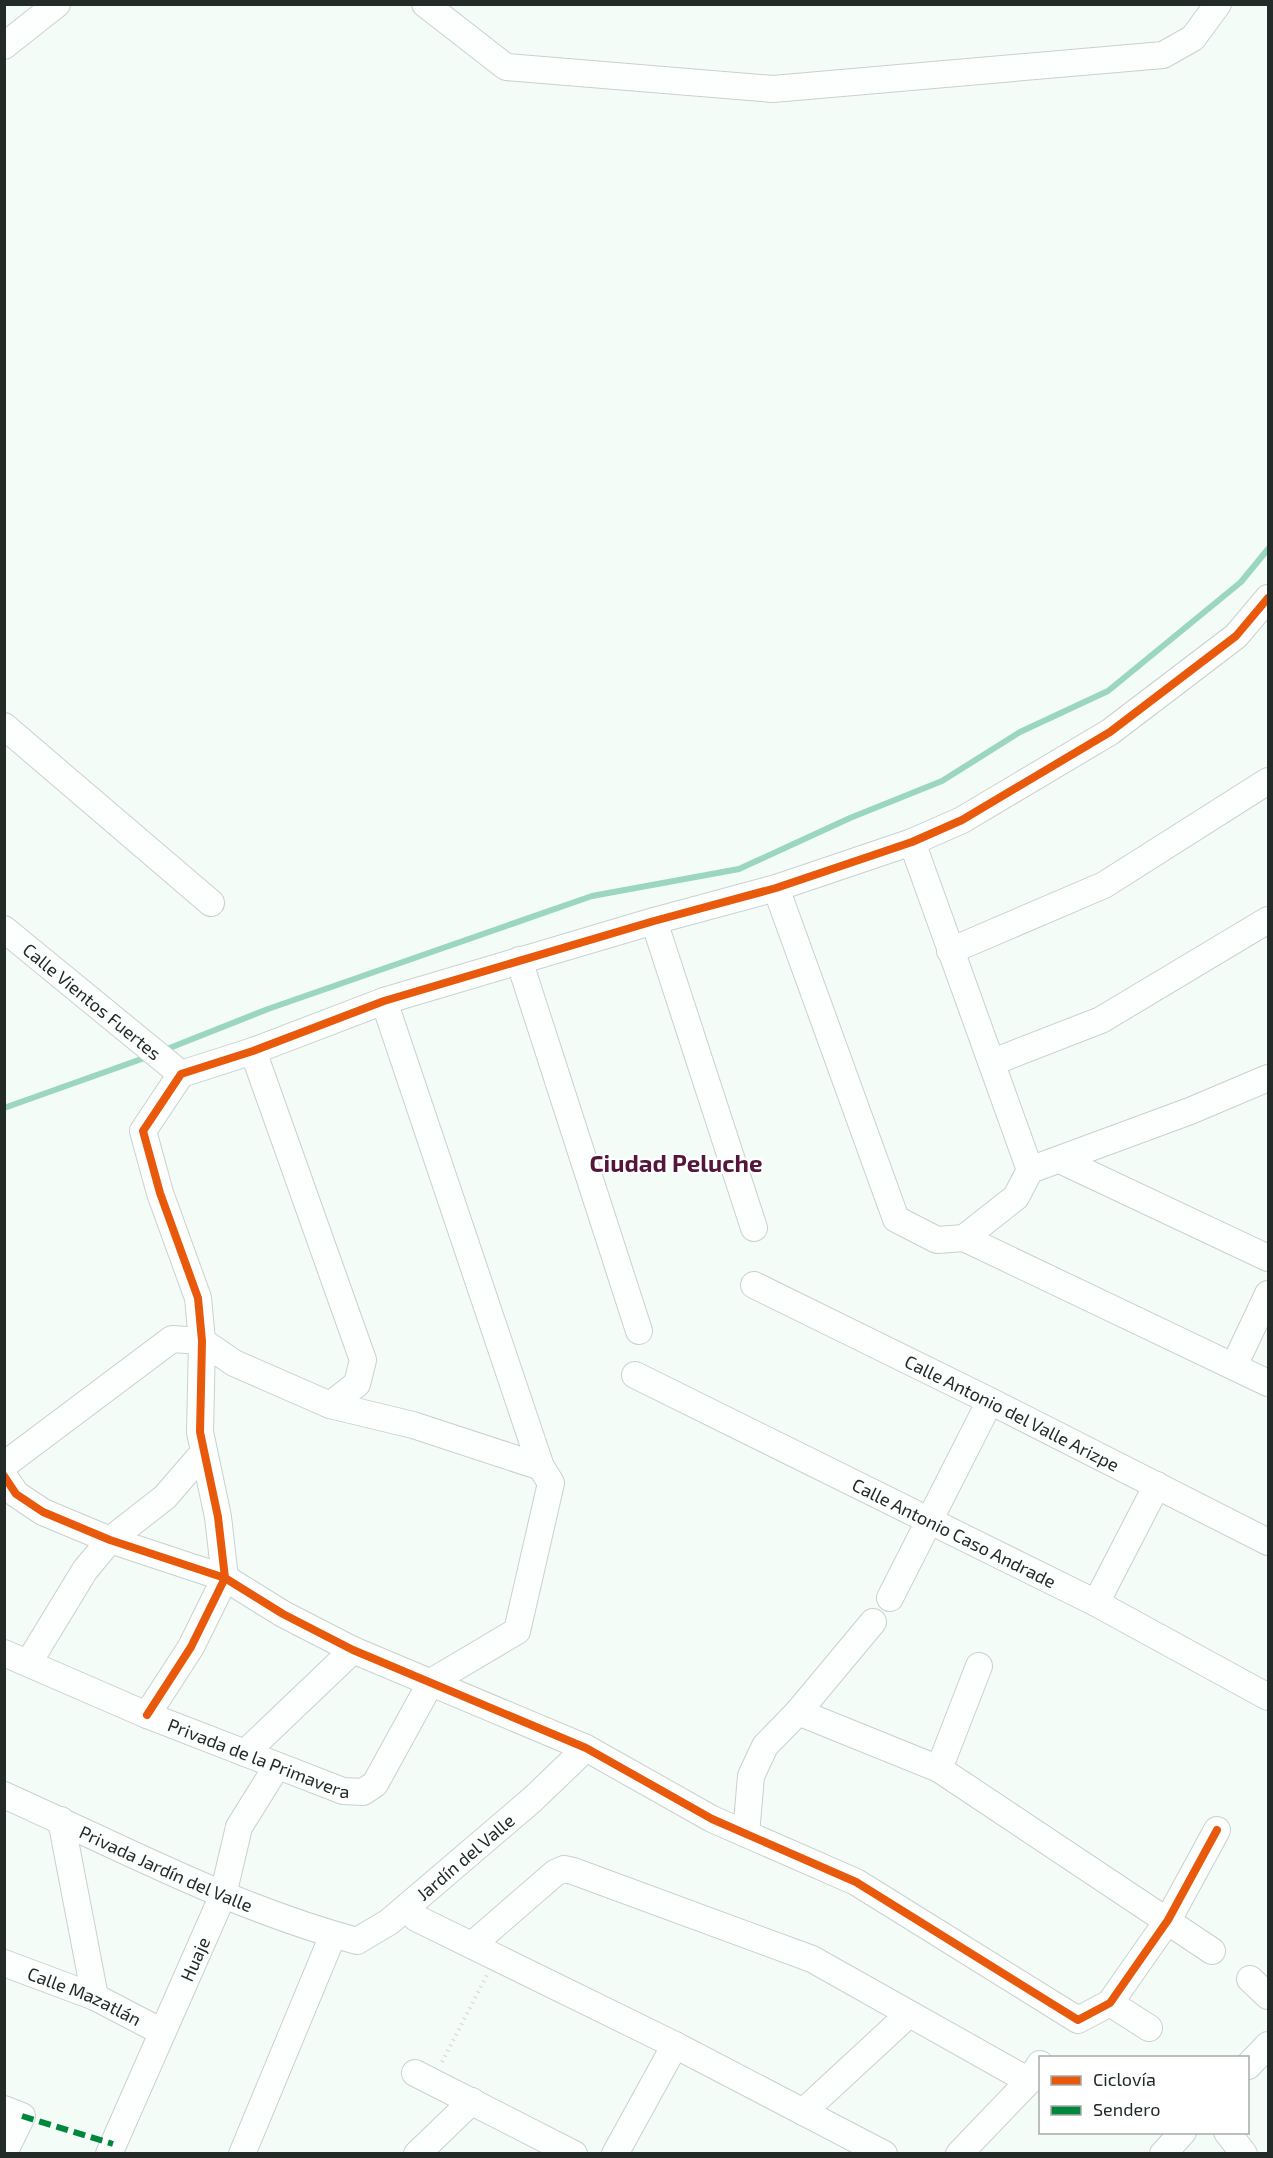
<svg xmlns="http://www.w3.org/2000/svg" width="1273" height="2158" viewBox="0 0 1273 2158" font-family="'Exo 2',sans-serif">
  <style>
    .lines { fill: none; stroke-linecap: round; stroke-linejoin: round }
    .stream { stroke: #9bd6c1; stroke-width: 6 }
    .minor-casing { stroke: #c9d1ce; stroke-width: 28 }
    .path { stroke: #dddfde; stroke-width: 4; stroke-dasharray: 1.5 4.5; stroke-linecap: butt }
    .minor { stroke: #fdfffe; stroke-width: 26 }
    .quiet { stroke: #00873e; stroke-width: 6; stroke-dasharray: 12 6; stroke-linecap: butt }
    .cycleway-casing { stroke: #fff; stroke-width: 11 }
    .cycleway { stroke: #e8590c; stroke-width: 8 }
    .labels { text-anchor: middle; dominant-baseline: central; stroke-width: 4.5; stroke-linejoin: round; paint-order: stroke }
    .street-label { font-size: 18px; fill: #222b27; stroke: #fff }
    .district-label { font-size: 24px; font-weight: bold; fill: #54173b; stroke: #fff }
  </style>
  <rect width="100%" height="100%" fill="#f4fcf8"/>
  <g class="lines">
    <!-- stream -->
    <g class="stream">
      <path d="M162,1051L268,1009L592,896L739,869L850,818L942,781L1020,732L1108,691L1241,582L1268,549"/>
      <path d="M4,1108L150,1056"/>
    </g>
    <!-- minor casing -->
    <g class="minor-casing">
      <g id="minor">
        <path d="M425,4L506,67L773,89L1163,55L1193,38L1218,4"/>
        <path d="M4,46L57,4"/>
        <path d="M4,726L211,903"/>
        <path d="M912,842L1030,1170"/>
        <path d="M776,888L896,1219L937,1240L964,1238L1016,1197L1030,1170L1190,1111L1268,1078"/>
        <path d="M654,921L754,1228"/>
        <path id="s1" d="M4,929L181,1074"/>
        <path d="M950,951L1104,885L1268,781"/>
        <path d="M519,960L639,1331"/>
        <path d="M384,1001L541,1467L551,1483L517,1631L431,1682"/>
        <path d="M253,1051L363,1360L357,1384L330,1405"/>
        <path d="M993,1062L1101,1020L1268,920"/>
        <path d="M1060,1160L1268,1258"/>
        <path d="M964,1238L1268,1383"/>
        <path id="s2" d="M754,1285L990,1401L1268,1542"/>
        <path d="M1234,1366L1268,1294"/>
        <path id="s3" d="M635,1375L1096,1603L1268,1697"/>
        <path d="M4,1465L172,1339L202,1341L234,1363L330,1405L413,1425L541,1467"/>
        <path d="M4,1476L16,1494L43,1512L110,1540L225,1578L283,1614L353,1650L586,1748L712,1819L856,1882L1078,2020L1110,2003L1168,1920L1217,1830"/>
        <path d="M890,1598L990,1401"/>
        <path d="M1096,1603L1157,1485"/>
        <path id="s4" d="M4,1653L147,1715L343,1791L363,1792L375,1784L431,1682"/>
        <path d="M29,1662L85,1570L110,1540L165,1497L204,1452"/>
        <path d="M798,1712L939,1769L1212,1951"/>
        <path d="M147,1715L191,1647L225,1578L218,1517L200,1432L202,1341L198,1298L160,1193L143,1131L181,1074L253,1051L384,1001L654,921L776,888L912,842L962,820L1110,732L1236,636L1268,598"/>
        <path d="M245,1753L353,1650"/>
        <path d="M939,1769L979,1666"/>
        <path id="s5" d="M4,1795C120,1847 234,1908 357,1941L389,1922L533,1799L586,1748"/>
        <path d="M61,1820L95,1997"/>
        <path d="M746,1834L751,1776L765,1746L798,1712L873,1622"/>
        <path d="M416,1918L675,2045L884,2154"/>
        <path d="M472,1945L555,1873L564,1869L573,1871L812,1959L1029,2081"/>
        <path id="s6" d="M4,1963L95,1997L162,2032"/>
        <path d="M1250,1979L1268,1996"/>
        <path d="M1110,2003L1149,2028"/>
        <path d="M1248,2066L1268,2045"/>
        <path d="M415,2073L574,2154"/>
        <path d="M4,2109L22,2116L4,2153"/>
        <path d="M803,2112L909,2014"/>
        <path d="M1227,2132L1244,2154"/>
        <path id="s7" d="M109,2154L223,1895L239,1827L277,1766"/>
        <path d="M242,2154L333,1935"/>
        <path d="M417,2154L472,2101"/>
        <path d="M615,2154L675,2045"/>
        <path d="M959,2154L1029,2081L1040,2064"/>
        <path d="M1163,2154L1183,2132"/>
      </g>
    </g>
    <!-- path -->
    <path class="path" d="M442,2062L487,1975"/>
    <!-- minor -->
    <use href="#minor" class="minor"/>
    <!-- quiet -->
    <path class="quiet" d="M22,2116L113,2144"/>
    <!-- cycleway casing -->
    <g class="cycleway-casing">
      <g id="cycleway">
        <path d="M4,1476L16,1494L43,1512L110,1540L225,1578L283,1614L353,1650L586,1748L712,1819L856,1882L1078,2020L1110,2003L1168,1920L1217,1830"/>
        <path d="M147,1715L191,1647L225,1578L218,1517L200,1432L202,1341L198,1298L160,1193L143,1131L181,1074L253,1051L384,1001L654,921L776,888L912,842L962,820L1110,732L1236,636L1268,598"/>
      </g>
    </g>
    <!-- cycleway -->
    <use href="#cycleway" class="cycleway"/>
  </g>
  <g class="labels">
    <!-- street labels -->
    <g class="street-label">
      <text stroke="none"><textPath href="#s1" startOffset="114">Calle Vientos Fuertes</textPath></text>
      <text stroke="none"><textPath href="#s2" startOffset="288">Calle Antonio del Valle Arizpe</textPath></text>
      <text stroke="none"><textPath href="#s3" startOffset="356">Calle Antonio Caso Andrade</textPath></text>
      <text stroke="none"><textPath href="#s4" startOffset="276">Privada de la Primavera</textPath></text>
      <text stroke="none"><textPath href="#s5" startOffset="520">Jardín del Valle</textPath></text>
      <text stroke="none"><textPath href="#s5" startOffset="178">Privada Jardín del Valle</textPath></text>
      <text stroke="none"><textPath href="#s7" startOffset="213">Huaje</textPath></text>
      <text stroke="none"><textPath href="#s6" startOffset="87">Calle Mazatlán</textPath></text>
    </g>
    <!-- district labels -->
    <g class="district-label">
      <text x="676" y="1162">Ciudad Peluche</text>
    </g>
  </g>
  <!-- border -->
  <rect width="1273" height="2158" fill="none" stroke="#222b27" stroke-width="12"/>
  <!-- legend -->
  <rect x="1039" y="2056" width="210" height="78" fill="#ffffff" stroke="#a7aaa9" stroke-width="1.5"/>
  <rect x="1051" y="2076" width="30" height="9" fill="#e8590c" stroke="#a7aaa9" stroke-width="1.5"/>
  <text x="1093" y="2086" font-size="18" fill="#222b27">Ciclovía</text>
  <rect x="1051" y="2106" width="30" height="9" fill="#00873e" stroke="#a7aaa9" stroke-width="1.5"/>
  <text x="1093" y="2116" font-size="18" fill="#222b27">Sendero</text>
</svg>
